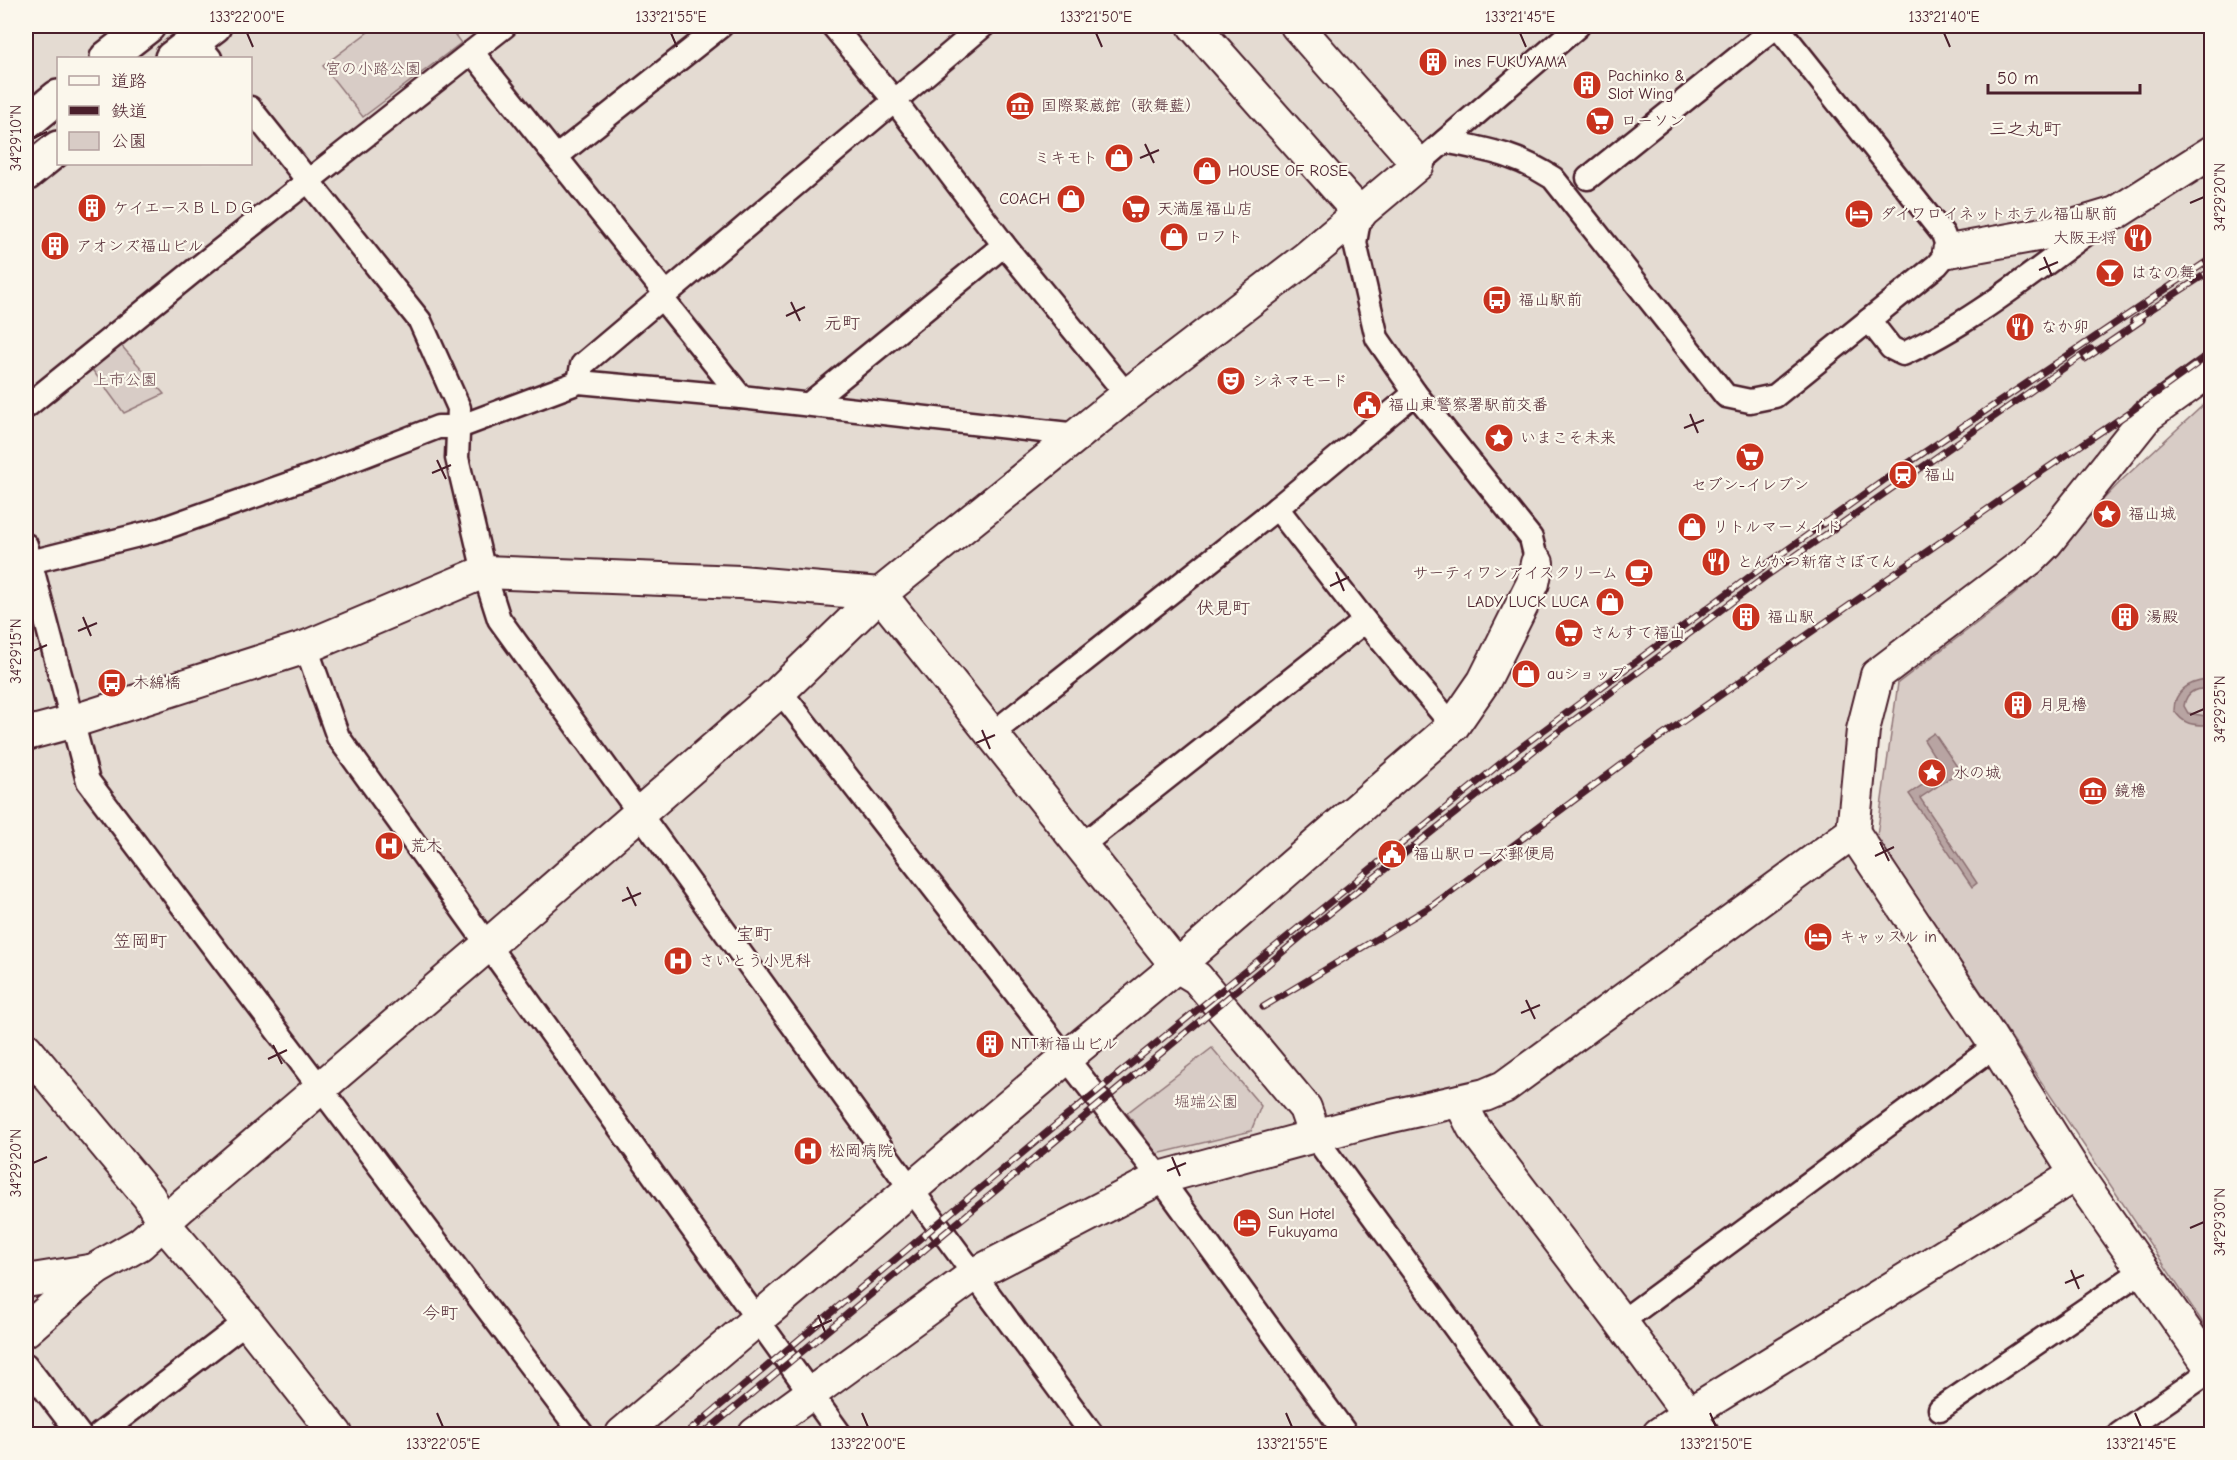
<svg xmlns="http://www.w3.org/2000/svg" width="2237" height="1460" viewBox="0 0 2237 1460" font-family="'Comic Neue','Klee One',sans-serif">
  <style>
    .built { fill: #e4dbd2; fill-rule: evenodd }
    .green { fill: #d8ccc6; stroke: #917678; stroke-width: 1.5 }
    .water { fill: #b8a4a2; stroke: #8c6f72; stroke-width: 1.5 }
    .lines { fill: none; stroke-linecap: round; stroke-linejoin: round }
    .street-casing { stroke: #4a1f2b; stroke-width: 27 }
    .secondary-casing { stroke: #4a1f2b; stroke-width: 36 }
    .highway-casing { stroke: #4a1f2b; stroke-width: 38 }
    .street { stroke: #fbf7ec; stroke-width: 22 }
    .secondary { stroke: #fbf7ec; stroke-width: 32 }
    .highway { stroke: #fbf7ec; stroke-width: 33 }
    .rail-casing { stroke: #4a1f2b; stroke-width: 7 }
    .rail { stroke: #fbf7ec; stroke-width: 4.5; stroke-dasharray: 14; stroke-linecap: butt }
    .ticks { fill: none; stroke: #4a1f2b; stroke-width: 2 }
    .labels { text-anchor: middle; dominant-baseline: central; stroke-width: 4.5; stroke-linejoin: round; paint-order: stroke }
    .poi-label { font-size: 16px; fill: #4a1f2b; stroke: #fbf7ec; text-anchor: start }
    .park-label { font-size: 16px; fill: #6e4a52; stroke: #fbf7ec }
    .neighbourhood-label { font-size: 18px; fill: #4a1f2b; stroke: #fbf7ec }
    .neatline { fill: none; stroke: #4a1f2b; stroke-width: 2 }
    .ticks-label { font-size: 15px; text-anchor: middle; fill: #4a1f2b }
  </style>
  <rect width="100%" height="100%" fill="#f0eae0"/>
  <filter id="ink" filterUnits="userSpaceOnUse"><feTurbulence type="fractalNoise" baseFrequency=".0167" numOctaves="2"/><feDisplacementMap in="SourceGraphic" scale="12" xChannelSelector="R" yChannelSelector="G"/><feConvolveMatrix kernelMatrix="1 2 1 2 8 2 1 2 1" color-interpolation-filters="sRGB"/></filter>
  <g filter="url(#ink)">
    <!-- built -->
    <path class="built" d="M26,26H2211V369L2041,550L1880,674L1848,834L2076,1174L1655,1434H68L26,1380ZM58,58H250V164H58Z"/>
    <!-- green -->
    <g class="green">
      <path d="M376,26H448L461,43L363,117L323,66Z"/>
      <path d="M119,343L164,394L124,413L91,368Z"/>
      <path d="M2211,398V1335L1969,974L1879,845L1877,836L1898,683L2011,597L2045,568L2097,506L2124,478Z"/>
      <path d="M1212,1048L1261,1106L1251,1131L1157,1154L1127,1113Z"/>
    </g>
    <!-- water -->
    <g class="water">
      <path d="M2206,680L2211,681V691C2198,686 2186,691 2184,706L2188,713L2211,717V725C2194,725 2184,726 2174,710C2174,691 2189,682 2206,680Z"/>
      <path d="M1934,733L1960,771L1920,798L1977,883L1972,887L1909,794L1931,779L1926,770L1938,762L1924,740Z"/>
    </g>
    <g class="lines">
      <!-- street casing -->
      <g class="street-casing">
        <g id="street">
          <path d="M833,26L894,100L1004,245L1127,395"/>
          <path d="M195,40L210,58"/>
          <path d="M472,52L665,293"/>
          <path d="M250,108L420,321L459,408L457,458L484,572L499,619L911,1189L1092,1434"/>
          <path d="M1445,141C1487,150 1516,154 1553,178L1726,396L1750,401L1775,396L1937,265L1949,251L1943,234L1777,26L1588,178"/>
          <path d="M556,157L721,26"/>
          <path d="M1418,164L1578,26"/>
          <path d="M1360,214L1355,243L1377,338L1415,393L1531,538L1537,563"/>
          <path d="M661,297L741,397L1078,435"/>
          <path d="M1869,320L1891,348L1903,354C1973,323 2038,268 2100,224"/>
          <path d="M579,382L582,365L983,26"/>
          <path d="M809,404L1004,245"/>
          <path d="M26,407L195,270L505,26"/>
          <path d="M1277,508L1365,621L1453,726"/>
          <path d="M26,545L88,781L582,1434"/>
          <path d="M26,563L159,530L314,475L438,427H459L579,382L741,397"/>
          <path d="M306,647L338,737L840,1434"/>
          <path d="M780,691L1160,1178L1346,1434"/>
          <path d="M993,733L1277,508L1415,393"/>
          <path d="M1082,845L1365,621"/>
          <path d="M1315,1137L1533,1434"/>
          <path d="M1621,1322L1995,1046"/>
          <path d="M26,1365L79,1434"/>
          <path d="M1940,1409L2143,1270"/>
          <path d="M100,1434L247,1321"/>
          <path d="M2119,1434L2212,1370"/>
        </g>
      </g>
      <!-- secondary casing -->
      <g class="secondary-casing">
        <g id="secondary">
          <path d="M1194,26L1360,214"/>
          <path d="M1949,251L2053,232L2116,213L2212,152"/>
          <path d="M26,734L71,722L306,647L484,572L740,582L880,594L1177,966L1197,978L1305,1108L1315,1137"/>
          <path d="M1853,832L1990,1037L2076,1174L2212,1369"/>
          <path d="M26,1049L149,1197L164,1224L247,1321L336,1434"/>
          <path d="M1460,1101L1473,1127L1621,1322L1703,1434"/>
          <path d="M26,1281L95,1270"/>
          <path d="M26,1330L96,1269L140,1244L182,1206L488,945L780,691L880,594L1127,395L1306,258L1418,164L1297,26"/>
          <path d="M622,1434L1067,1057L1177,966L1453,726L1484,681L1533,583L1537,563"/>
          <path d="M755,1434L975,1274L1160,1178L1370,1121L1485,1095L1504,1087L1853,832L1863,730L1877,675L2030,559L2046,543L2147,416L2212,369"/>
          <path d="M1659,1434L1687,1415L2076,1174"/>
        </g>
      </g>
      <!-- highway casing -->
      <g class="highway-casing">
        <g id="highway">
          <path d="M107,58L148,26"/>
          <path d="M172,58L214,26"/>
          <path d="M26,123L58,97"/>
          <path d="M26,174L58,148"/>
        </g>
      </g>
      <!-- street -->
      <use href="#street" class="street"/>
      <!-- secondary -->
      <use href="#secondary" class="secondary"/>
      <!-- highway -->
      <use href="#highway" class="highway"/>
      <!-- rail casing -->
      <g class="rail-casing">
        <g id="rail">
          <path d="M2133,321L2212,270"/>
          <path d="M2085,359L2142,320"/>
          <path d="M1263,1007L1433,905L1643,749L2028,481L2130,412L2212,353"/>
          <path d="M686,1434L1063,1119L1517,750L1749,577L1901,468L2212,258"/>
          <path d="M703,1434L1320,921L1542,744L1765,577L2091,349"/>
        </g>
      </g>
      <!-- rail -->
      <use href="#rail" class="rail"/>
    </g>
  </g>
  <!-- ticks -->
  <path class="ticks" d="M247,33L253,47M671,33L677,47M1096,33L1102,47M1520,33L1526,47M1944,33L1950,47M33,138L47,132M1145,144L1154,163M1140,158L1159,150M2190,203L2204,197M2044,257L2052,276M2039,270L2058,262M791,302L800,321M786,316L805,307M1690,414L1698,433M1684,428L1704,420M437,460L446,479M432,473L451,465M1336,572L1344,591M1330,586L1349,577M83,617L91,636M78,631L97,623M33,651L47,645M2190,715L2204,709M982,730L990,749M976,743L995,735M1880,842L1889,861M1875,856L1894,847M627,887L636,906M622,901L641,893M1526,1000L1535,1019M1521,1013L1540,1005M273,1045L282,1064M268,1059L287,1050M1172,1157L1180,1176M33,1163L47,1157M1167,1171L1186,1163M2190,1228L2204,1222M2071,1270L2079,1289M2065,1283L2084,1275M818,1315L826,1334M812,1329L832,1320M437,1413L443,1427M862,1413L868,1427M1286,1413L1292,1427M1710,1413L1716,1427M2135,1413L2141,1427"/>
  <!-- icons -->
  <defs>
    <g id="building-disc" transform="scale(1.5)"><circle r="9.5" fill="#c8321e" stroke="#fbf7ec"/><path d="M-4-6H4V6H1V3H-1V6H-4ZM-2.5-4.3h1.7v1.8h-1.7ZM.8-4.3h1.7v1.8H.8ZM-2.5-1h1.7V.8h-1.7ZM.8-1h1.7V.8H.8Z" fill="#fff"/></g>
    <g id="museum-disc" transform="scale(1.5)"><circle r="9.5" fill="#c8321e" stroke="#fbf7ec"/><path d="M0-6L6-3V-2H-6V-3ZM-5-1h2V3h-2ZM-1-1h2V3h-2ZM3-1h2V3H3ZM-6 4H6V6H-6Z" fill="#fff"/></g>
    <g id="supermarket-disc" transform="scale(1.5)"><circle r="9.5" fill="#c8321e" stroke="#fbf7ec"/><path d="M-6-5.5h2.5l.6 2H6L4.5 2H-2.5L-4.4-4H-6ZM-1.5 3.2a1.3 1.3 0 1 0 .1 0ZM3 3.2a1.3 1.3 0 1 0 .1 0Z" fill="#fff"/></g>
    <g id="shop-disc" transform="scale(1.5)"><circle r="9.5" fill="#c8321e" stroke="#fbf7ec"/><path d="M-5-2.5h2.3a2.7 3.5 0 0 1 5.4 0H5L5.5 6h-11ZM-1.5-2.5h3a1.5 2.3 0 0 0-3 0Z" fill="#fff"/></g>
    <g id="hotel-disc" transform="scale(1.5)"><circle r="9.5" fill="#c8321e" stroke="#fbf7ec"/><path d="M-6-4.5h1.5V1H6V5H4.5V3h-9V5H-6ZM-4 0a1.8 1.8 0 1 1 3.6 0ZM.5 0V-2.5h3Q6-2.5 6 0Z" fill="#fff"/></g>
    <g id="restaurant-disc" transform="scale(1.5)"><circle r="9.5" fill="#c8321e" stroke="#fbf7ec"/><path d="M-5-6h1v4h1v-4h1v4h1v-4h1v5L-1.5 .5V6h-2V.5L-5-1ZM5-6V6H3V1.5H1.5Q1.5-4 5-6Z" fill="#fff"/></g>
    <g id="bar-disc" transform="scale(1.5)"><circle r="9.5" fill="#c8321e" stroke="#fbf7ec"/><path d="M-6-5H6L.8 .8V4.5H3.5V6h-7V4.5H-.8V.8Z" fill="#fff"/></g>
    <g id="bus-disc" transform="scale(1.5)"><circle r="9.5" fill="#c8321e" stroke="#fbf7ec"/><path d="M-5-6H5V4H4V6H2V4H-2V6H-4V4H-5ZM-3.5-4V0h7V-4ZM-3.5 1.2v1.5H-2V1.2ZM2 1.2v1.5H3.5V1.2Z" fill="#fff"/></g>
    <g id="theatre-disc" transform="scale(1.5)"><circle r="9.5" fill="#c8321e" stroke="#fbf7ec"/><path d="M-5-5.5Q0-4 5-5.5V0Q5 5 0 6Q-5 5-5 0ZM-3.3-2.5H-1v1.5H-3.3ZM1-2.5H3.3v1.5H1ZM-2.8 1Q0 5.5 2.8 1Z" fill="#fff"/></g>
    <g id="civic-disc" transform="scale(1.5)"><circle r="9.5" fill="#c8321e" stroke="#fbf7ec"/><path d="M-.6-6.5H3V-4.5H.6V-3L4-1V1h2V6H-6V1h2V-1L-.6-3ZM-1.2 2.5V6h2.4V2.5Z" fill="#fff"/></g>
    <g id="sight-disc" transform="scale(1.5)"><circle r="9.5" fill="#c8321e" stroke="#fbf7ec"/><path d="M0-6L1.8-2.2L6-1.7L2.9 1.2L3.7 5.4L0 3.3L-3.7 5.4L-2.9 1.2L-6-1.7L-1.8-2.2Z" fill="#fff"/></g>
    <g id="station-disc" transform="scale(1.5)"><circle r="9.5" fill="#c8321e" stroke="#fbf7ec"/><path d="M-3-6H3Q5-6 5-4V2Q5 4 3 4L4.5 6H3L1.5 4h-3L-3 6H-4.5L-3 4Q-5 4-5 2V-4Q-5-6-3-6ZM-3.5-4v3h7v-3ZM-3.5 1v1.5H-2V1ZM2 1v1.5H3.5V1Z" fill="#fff"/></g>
    <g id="cafe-disc" transform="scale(1.5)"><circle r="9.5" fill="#c8321e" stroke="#fbf7ec"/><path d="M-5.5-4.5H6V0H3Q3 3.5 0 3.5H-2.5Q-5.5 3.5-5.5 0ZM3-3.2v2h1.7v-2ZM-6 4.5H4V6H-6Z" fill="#fff"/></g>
    <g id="hospital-disc" transform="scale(1.5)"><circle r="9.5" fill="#c8321e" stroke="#fbf7ec"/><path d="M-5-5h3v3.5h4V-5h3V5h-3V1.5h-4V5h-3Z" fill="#fff"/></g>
  </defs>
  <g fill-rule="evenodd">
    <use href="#building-disc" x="1433" y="62"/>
    <use href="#building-disc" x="1587" y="85"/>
    <use href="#museum-disc" x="1020" y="106"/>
    <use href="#supermarket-disc" x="1600" y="121"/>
    <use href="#shop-disc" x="1119" y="158"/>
    <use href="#shop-disc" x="1207" y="171"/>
    <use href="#shop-disc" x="1071" y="199"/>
    <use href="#building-disc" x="92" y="208"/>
    <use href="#supermarket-disc" x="1136" y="209"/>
    <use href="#hotel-disc" x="1859" y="214"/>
    <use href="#shop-disc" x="1174" y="237"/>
    <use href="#restaurant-disc" x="2138" y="238"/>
    <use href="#building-disc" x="55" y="246"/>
    <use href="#bar-disc" x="2110" y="273"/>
    <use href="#bus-disc" x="1497" y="300"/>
    <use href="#restaurant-disc" x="2020" y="327"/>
    <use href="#theatre-disc" x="1231" y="381"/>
    <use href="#civic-disc" x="1367" y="405"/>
    <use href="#sight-disc" x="1499" y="438"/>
    <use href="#supermarket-disc" x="1750" y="457"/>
    <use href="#station-disc" x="1903" y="475"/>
    <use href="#sight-disc" x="2107" y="514"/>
    <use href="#shop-disc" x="1692" y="527"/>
    <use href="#restaurant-disc" x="1716" y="562"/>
    <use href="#cafe-disc" x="1639" y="573"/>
    <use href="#shop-disc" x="1610" y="602"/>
    <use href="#building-disc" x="1746" y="617"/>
    <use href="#building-disc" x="2125" y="617"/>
    <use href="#supermarket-disc" x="1569" y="633"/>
    <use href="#shop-disc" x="1526" y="674"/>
    <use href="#bus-disc" x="112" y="683"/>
    <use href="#building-disc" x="2018" y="705"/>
    <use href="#sight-disc" x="1932" y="773"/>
    <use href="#museum-disc" x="2093" y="791"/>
    <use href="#hospital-disc" x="389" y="846"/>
    <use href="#civic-disc" x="1392" y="854"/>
    <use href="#hotel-disc" x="1818" y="937"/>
    <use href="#hospital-disc" x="678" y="961"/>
    <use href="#building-disc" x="990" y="1044"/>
    <use href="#hospital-disc" x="808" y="1151"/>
    <use href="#hotel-disc" x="1247" y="1223"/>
  </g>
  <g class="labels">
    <!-- poi labels -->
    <g class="poi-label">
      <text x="1454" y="62">ines FUKUYAMA</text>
      <text x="1608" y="76">Pachinko &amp;<tspan x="1608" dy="18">Slot Wing</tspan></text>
      <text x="1041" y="106">国際聚蔵館（歌舞藍）</text>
      <text x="1621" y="121">ローソン</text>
      <text x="1098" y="158" text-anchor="end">ミキモト</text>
      <text x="1228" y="171">HOUSE OF ROSE</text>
      <text x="1050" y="199" text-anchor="end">COACH</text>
      <text x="113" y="208">ケイエースＢＬＤＧ</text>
      <text x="1157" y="209">天満屋福山店</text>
      <text x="1880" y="214">ダイワロイネットホテル福山駅前</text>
      <text x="1195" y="237">ロフト</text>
      <text x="2117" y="238" text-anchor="end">大阪王将</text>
      <text x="76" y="246">アオンズ福山ビル</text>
      <text x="2131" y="273">はなの舞</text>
      <text x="1518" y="300">福山駅前</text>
      <text x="2041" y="327">なか卯</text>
      <text x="1252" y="381">シネマモード</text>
      <text x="1388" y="405">福山東警察署駅前交番</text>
      <text x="1520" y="438">いまこそ未来</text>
      <text x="1924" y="475">福山</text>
      <text x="1750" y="485" text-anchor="middle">セブン-イレブン</text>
      <text x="2128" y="514">福山城</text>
      <text x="1713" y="527">リトルマーメイド</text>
      <text x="1737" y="562">とんかつ新宿さぼてん</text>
      <text x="1618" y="573" text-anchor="end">サーティワンアイスクリーム</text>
      <text x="1589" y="602" text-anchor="end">LADY LUCK LUCA</text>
      <text x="1767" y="617">福山駅</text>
      <text x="2146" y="617">湯殿</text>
      <text x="1590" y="633">さんすて福山</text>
      <text x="1547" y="674">auショップ</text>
      <text x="133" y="683">木綿橋</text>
      <text x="2039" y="705">月見櫓</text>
      <text x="1953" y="773">水の城</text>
      <text x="2114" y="791">鏡櫓</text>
      <text x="410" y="846">荒木</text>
      <text x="1413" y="854">福山駅ローズ郵便局</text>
      <text x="1839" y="937">キャッスル in</text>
      <text x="699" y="961">さいとう小児科</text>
      <text x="1011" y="1044">NTT新福山ビル</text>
      <text x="829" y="1151">松岡病院</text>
      <text x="1268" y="1214">Sun Hotel<tspan x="1268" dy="18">Fukuyama</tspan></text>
    </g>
    <!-- park labels -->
    <g class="park-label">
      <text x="373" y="69">宮の小路公園</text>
      <text x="125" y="380">上市公園</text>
      <text x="1206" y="1102">堀端公園</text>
    </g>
    <!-- neighbourhood labels -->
    <g class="neighbourhood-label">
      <text x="2025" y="129">三之丸町</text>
      <text x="842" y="323">元町</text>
      <text x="1223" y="608">伏見町</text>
      <text x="754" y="934">宝町</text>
      <text x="140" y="941">笠岡町</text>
      <text x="440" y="1313">今町</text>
    </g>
  </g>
  <!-- margin -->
  <rect width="2237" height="1460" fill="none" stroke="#fbf7ec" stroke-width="66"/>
  <!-- legend -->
  <rect x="57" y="57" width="195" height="108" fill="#fbf7ec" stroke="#b4a19f" stroke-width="1.5"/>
  <rect x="69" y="76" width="30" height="9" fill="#fbf7ec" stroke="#b4a19f" stroke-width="1.5"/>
  <text x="111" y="87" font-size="18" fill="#4a1f2b">道路</text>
  <rect x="69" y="106" width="30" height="9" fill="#4a1f2b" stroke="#b4a19f" stroke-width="1.5"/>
  <text x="111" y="117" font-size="18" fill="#4a1f2b">鉄道</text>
  <rect x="69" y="132" width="30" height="18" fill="#d8ccc6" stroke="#b4a19f" stroke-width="1.5"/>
  <text x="111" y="147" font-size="18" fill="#4a1f2b">公園</text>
  <!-- scale -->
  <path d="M1988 84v9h152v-9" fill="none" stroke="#4a1f2b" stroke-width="3"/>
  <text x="1997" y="84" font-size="18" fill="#4a1f2b" stroke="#fbf7ec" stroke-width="4.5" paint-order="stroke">50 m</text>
  <rect x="33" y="33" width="2171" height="1394" class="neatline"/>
  <g class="ticks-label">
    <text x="247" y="22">133°22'00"E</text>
    <text x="671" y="22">133°21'55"E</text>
    <text x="1096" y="22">133°21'50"E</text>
    <text x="1520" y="22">133°21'45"E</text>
    <text x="1944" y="22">133°21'40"E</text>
    <text transform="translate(16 138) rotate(-90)" y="5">34°29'10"N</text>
    <text transform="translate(2220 197) rotate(-90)" y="5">34°29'20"N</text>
    <text transform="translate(16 651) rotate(-90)" y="5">34°29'15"N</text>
    <text transform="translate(2220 709) rotate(-90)" y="5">34°29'25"N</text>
    <text transform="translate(16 1163) rotate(-90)" y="5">34°29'20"N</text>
    <text transform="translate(2220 1222) rotate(-90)" y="5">34°29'30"N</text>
    <text x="443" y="1449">133°22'05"E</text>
    <text x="868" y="1449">133°22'00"E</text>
    <text x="1292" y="1449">133°21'55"E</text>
    <text x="1716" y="1449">133°21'50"E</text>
    <text x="2141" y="1449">133°21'45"E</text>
  </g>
</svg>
